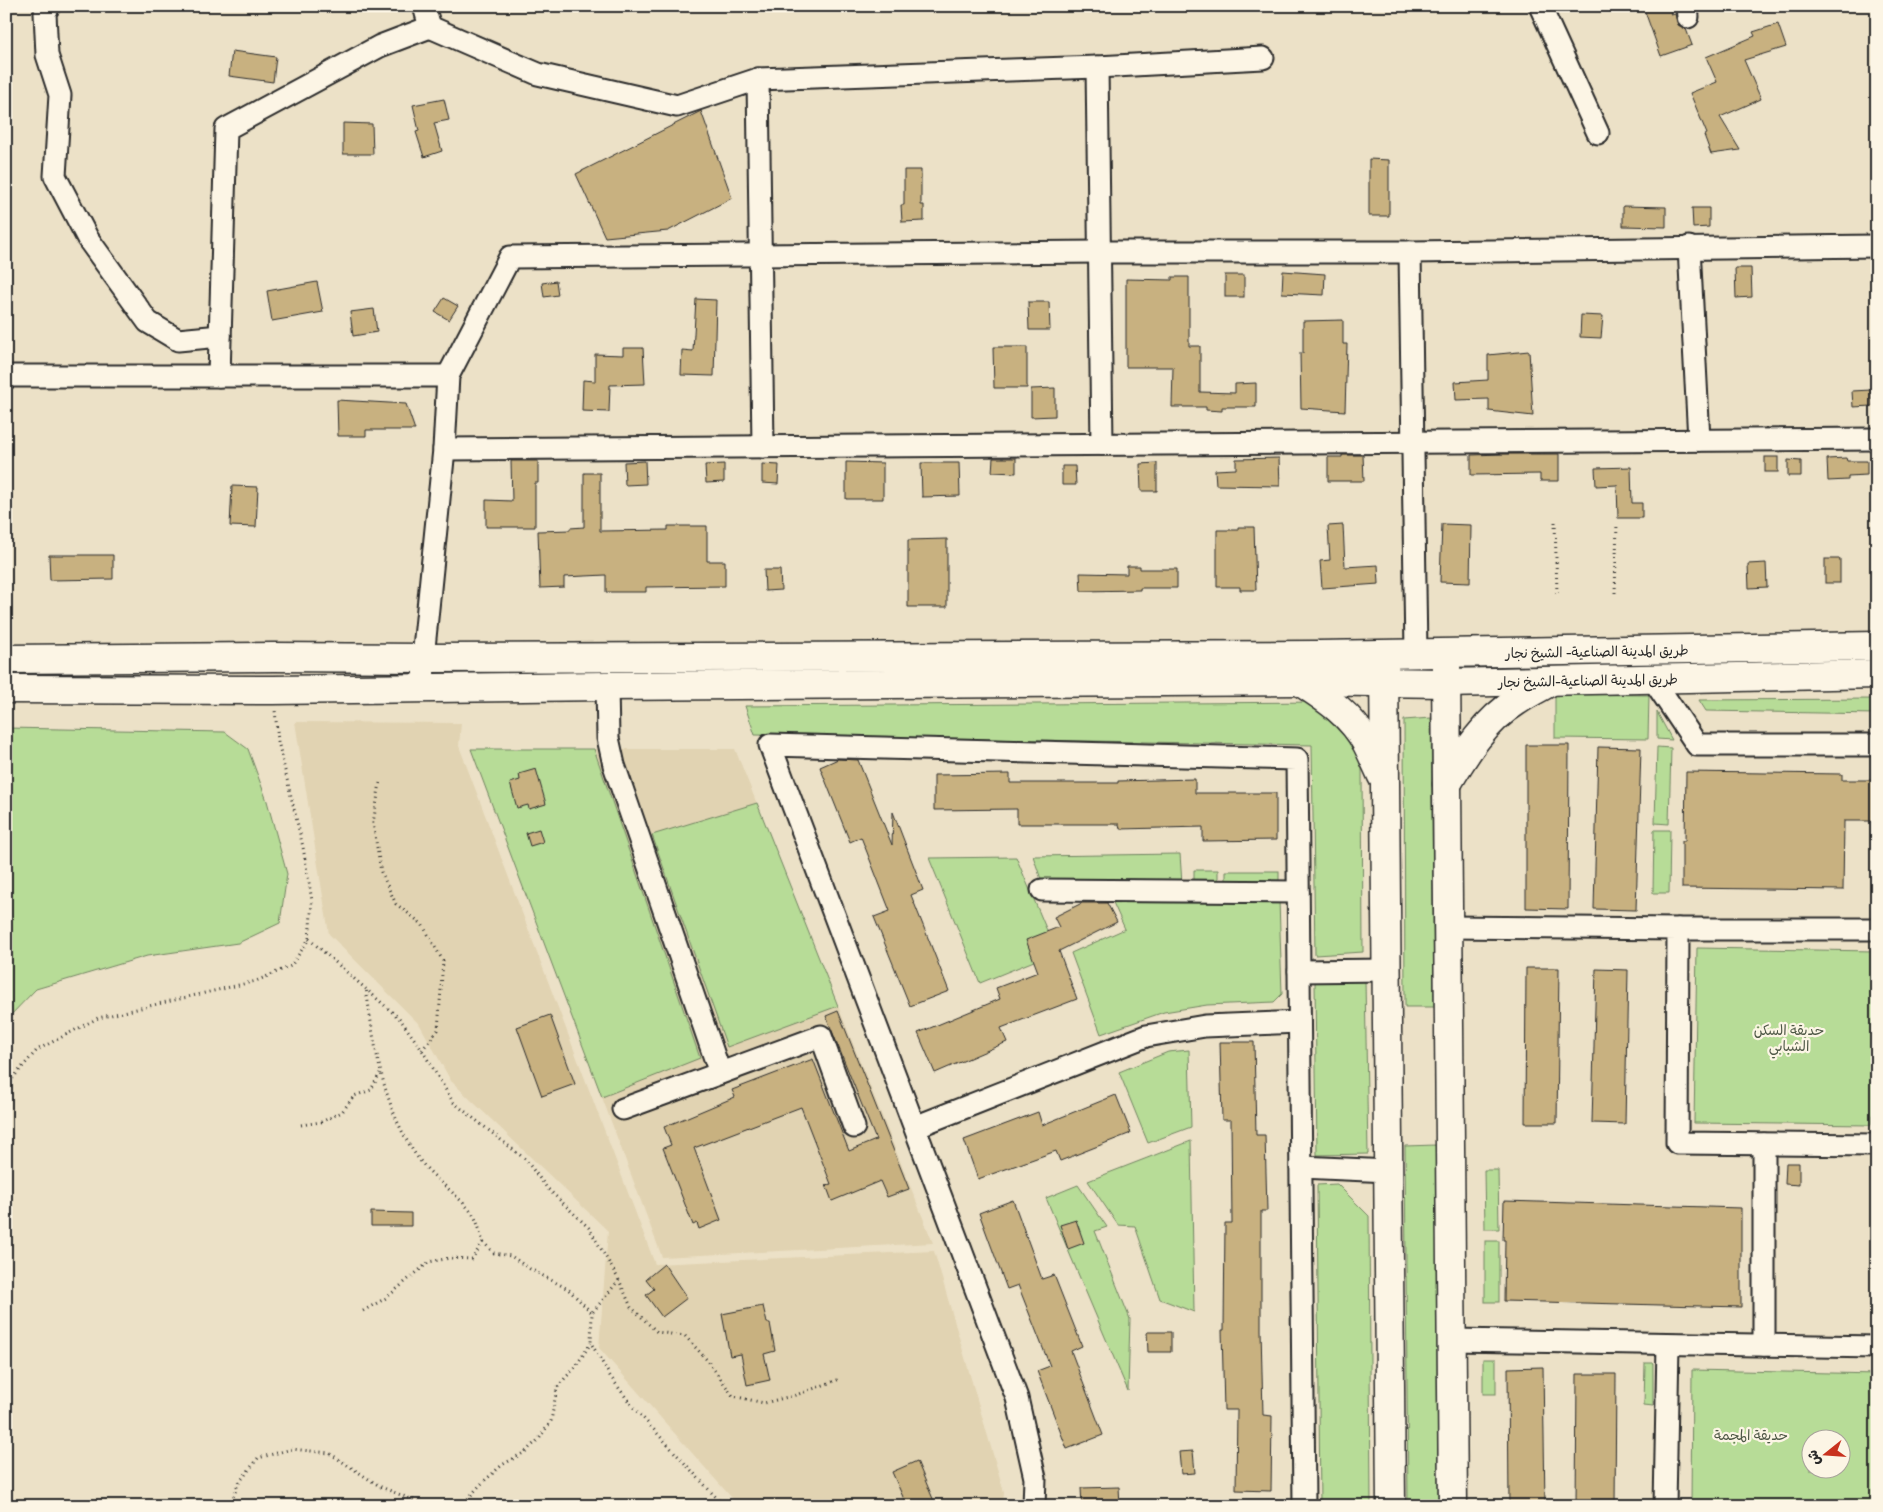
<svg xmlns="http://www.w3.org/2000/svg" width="1883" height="1512" viewBox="0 0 1883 1512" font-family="'Patrick Hand','Playpen Sans Arabic',sans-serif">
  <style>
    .built { fill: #e1d3b2 }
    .green { fill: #b7dc97; stroke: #718461; fill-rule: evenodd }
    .building { fill: #c8b180; stroke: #2b2b2b }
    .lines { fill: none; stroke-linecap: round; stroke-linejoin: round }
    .minor-casing { stroke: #2b2b2b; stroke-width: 25 }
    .major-casing { stroke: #2b2b2b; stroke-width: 31 }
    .path { stroke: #2b2b2b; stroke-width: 3; stroke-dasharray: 1 4; stroke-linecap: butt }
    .minor { stroke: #fcf5e5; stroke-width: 21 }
    .major { stroke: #fcf5e5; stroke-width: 28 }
    .labels { text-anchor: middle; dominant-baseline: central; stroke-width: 4.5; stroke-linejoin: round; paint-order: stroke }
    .street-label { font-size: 14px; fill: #2b2b2b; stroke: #fcf5e5 }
    .park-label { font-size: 14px; fill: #4e5746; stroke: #fcf5e5 }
  </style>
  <rect width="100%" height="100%" fill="#ece1c7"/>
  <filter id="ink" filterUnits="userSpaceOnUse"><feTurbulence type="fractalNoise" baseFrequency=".02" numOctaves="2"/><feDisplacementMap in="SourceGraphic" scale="10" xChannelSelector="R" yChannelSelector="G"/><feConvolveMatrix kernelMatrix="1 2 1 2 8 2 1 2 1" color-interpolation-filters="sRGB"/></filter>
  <g filter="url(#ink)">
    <!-- built -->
    <g class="built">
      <path d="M295,722L461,723L459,746L655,1264L934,1251L1004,1492L1003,1506H739L599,1348L608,1231L451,1081L420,1025L329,934Z"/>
      <path d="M471,749H735L933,1243L662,1257Z"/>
    </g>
    <!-- green -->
    <g class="green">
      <path d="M1555,694L1649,695L1648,739L1555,738Z"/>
      <path d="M1877,699V714L1706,711L1699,700Z"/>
      <path d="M1327,702L1348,728L1362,768L1363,952L1315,955L1312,745L755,735L745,706Z"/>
      <path d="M1657,712L1672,740L1657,739Z"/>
      <path d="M1431,718L1434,1007H1405L1404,720Z"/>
      <path d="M6,728L225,732L248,749L267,801L287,874L280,923L238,943L147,956L36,989L6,1020Z"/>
      <path d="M1657,747L1671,748L1669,824L1655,823Z"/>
      <path d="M471,749H594L700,1058L602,1097Z"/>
      <path d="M757,803L838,1006L727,1047L652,835Z"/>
      <path d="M1654,830H1670L1669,893H1653Z"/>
      <path d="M1180,854L1182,884L1043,885L1033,856Z"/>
      <path d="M1016,857L1056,952L980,983L929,858Z"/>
      <path d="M1194,870H1218V883L1194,882Z"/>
      <rect x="1226" y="871" width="53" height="12"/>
      <path d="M1111,898L1279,900L1282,994L1274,1002L1207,1005L1164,1012L1101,1034L1071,953L1125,929Z"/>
      <path d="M1697,948L1874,951V970H1877V1115H1872L1871,1125L1694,1123Z"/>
      <path d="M1365,980L1368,1154L1317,1155L1315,981Z"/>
      <path d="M1189,1050L1191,1127L1148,1143L1119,1072L1168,1052Z"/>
      <path d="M1191,1141L1194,1312L1160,1299L1135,1226L1118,1225L1088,1181Z"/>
      <path d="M1436,1145L1438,1506H1408L1405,1146Z"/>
      <path d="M1484,1170H1498L1499,1229H1485Z"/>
      <path d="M1337,1184L1369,1216L1371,1506H1320L1317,1185Z"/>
      <path d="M1078,1185L1107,1227L1095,1231L1130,1319L1128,1391L1046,1198Z"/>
      <rect x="1485" y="1241" width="14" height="61"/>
      <rect x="1483" y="1359" width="13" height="35"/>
      <path d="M1645,1363H1653V1406L1644,1405Z"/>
      <path d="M1692,1370L1877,1374V1506H1691ZM1810,1440H1840V1470H1810Z"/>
    </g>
    <!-- building -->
    <g class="building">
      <path d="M1643,6H1669L1671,15L1675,14L1678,25L1686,29L1692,45L1661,56Z"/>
      <path d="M1778,24L1786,47L1744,60L1761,99L1720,117L1740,150L1711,154L1704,135L1707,134L1690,93L1717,82L1706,57L1755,36L1753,32Z"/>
      <path d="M232,51L276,57L273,82L229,76Z"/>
      <path d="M444,99L449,120L434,123L442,151L424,157L416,132L419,131L413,105Z"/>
      <path d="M701,111L732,198L668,231L605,237L576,174Z"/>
      <path d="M343,123L372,124L373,154H343Z"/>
      <path d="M1369,159L1389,160V216H1369Z"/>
      <path d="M904,170H921V205H924V221L902,222L901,205H904Z"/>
      <path d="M1623,206L1666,207V227L1623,226Z"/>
      <path d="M1692,208H1709V227L1693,228Z"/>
      <path d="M1735,268H1751L1752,297L1736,298Z"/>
      <path d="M1283,271L1325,274L1324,295L1282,293Z"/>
      <rect x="1225" y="275" width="19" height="22"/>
      <path d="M1172,277H1189V346H1200V392L1235,393V384L1256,383V407H1222V411L1206,410V407H1172L1173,367H1126V279L1172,280Z"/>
      <path d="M556,281L558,295L544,297L542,283Z"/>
      <path d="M317,282L323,312L272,321L267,291Z"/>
      <path d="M444,298L458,306L449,320L435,312Z"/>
      <path d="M696,299L716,300L714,376L681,375L682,350L693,351Z"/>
      <path d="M1028,302H1049L1050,330H1029Z"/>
      <path d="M374,309L377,332L353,336L350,312Z"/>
      <path d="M1581,315L1603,316L1601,338L1580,337Z"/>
      <path d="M1343,320V344H1347L1345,411L1301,408L1300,353H1303V321Z"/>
      <path d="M993,347H1027V388H994Z"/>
      <path d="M623,348H643L645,384L610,385L609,412L582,411L583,380L595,381V354L623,355Z"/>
      <path d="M1529,351L1533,416L1489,411V399L1456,400L1455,382L1488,380V355Z"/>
      <path d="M1055,388V416L1031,417V389Z"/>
      <path d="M1871,390L1872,406L1853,407L1852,391Z"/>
      <path d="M337,400L406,404L415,430H366V436H338Z"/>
      <path d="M1503,454H1559V481H1540V474L1471,475V455Z"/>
      <path d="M1342,455H1363L1364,481H1328V457H1342Z"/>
      <rect x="1765" y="457" width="13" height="15"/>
      <path d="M993,458H1016V473L992,472Z"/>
      <path d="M1279,458L1280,486L1216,485L1215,470L1236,469V459Z"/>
      <path d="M1846,458L1847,461H1867V475L1848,476V480L1828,481L1827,459Z"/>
      <path d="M1788,460L1801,461V476H1788Z"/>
      <path d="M511,461H538V483H535V527H486V500L512,501Z"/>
      <path d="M645,461L646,484L625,485L624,462Z"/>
      <path d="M846,462L883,463V499H846Z"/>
      <path d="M921,463H959L960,496L922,497Z"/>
      <path d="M1157,463V491H1141L1140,464Z"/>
      <path d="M724,464V482L706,483L705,465Z"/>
      <path d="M762,464L779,465L778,484L762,483Z"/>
      <path d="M1062,466H1075L1076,485H1062Z"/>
      <path d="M1631,467L1632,503H1642V518H1618L1617,485L1596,486L1595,468Z"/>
      <path d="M584,473H600V531L668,530V526H707V561H725V586L646,587V592H606V575L564,577V587L540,588L538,531L570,530V528L584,527Z"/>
      <path d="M232,486L258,487L256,527L230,526Z"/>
      <path d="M1442,524L1471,525L1470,583L1440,582Z"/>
      <path d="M1343,525L1345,567L1378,565L1379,584L1322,588L1320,561L1330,560L1328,526Z"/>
      <path d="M1238,527H1254L1256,590H1240V587H1217V530H1238Z"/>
      <path d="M947,539V607H908V540Z"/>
      <path d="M49,555H113V579L50,580Z"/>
      <rect x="1825" y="559" width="15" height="24"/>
      <path d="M1766,563L1767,587L1749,588L1748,564Z"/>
      <path d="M1127,566H1140V569H1177V588H1140V590L1081,591L1080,573L1127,574Z"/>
      <path d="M764,570H780L781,590L765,591Z"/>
      <path d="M1526,745H1569L1568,909L1526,908Z"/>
      <path d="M1598,747L1641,748L1636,910L1594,909Z"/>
      <path d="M838,759L858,760L892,845L893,812L923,890L911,895L949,991L910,1006L874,917L890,911L861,837L850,842L820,767Z"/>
      <path d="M536,769L546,804L529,809L528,805L517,808L510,783L520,780L519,774Z"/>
      <path d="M1686,772L1842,774V780H1877V821H1844L1843,890L1682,888V841H1685Z"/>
      <path d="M1010,774V783H1118V781L1195,779V793H1276V840L1203,841V827L1120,829L1119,824H1017V809L934,810V775Z"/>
      <path d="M539,829L543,842L530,846L526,833Z"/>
      <path d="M1082,903H1107L1117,922L1059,951L1077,999L1001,1028L1007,1042L935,1073L918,1033L1000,999L996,988L1038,972L1026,940L1059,927L1054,917Z"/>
      <path d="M1526,968H1559L1557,1123H1525Z"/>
      <path d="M1596,969L1628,970L1625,1124L1592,1123Z"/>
      <path d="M838,1011L909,1189L887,1197L880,1181L832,1201L826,1185L831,1184L801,1107L694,1148L721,1220L699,1229L697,1223L693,1225L663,1148L671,1145L664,1127L735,1097L732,1090L813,1059L849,1151L876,1140L826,1016Z"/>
      <path d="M550,1015L575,1084L542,1096L517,1027Z"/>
      <path d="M1220,1042H1254L1256,1135H1265L1267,1211H1261V1330L1263,1415L1272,1416L1271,1491L1236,1490L1237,1410H1224L1222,1330H1224L1225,1223H1232L1231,1120H1222Z"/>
      <path d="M1116,1095L1131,1133L1060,1161L1056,1151L978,1179L964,1140L1038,1112L1042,1125Z"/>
      <path d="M1786,1163H1799V1185L1785,1184Z"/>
      <path d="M1013,1200L1042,1279L1054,1275L1082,1346L1071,1351L1103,1435L1067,1449L1037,1371L1050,1366L1018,1285L1007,1289L979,1213Z"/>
      <path d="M1504,1201L1741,1208V1307L1504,1301L1505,1240H1503Z"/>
      <path d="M371,1212L411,1213V1226H371Z"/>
      <path d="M1076,1220L1084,1243L1068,1249L1060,1225Z"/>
      <path d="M664,1264L687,1298L662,1317L646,1295L654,1289L646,1279Z"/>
      <path d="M763,1306L767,1323H770L775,1351L764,1354L770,1380L747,1385L741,1354L730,1356L722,1314Z"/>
      <path d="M1147,1332H1171V1352H1148Z"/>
      <path d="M1543,1367L1545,1506H1509L1508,1368Z"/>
      <path d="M1577,1374H1616L1615,1506H1576Z"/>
      <path d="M1193,1451L1195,1473L1181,1474L1179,1452Z"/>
      <path d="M917,1461L936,1506H907L892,1472Z"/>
      <path d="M1119,1487L1120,1506H1082L1081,1488Z"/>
    </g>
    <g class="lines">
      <!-- minor casing -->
      <g class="minor-casing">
        <g id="minor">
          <path d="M49,6L45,13L47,55L60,95L55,176L88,239L148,322L178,340L220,336"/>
          <path d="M1540,6L1598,133"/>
          <path d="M1687,6L1688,17"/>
          <path d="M430,27L538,74L677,106L758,79L1097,67L1263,58"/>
          <path d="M1097,67L1102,444"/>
          <path d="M758,79L763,447"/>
          <path d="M1689,247L1699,440"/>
          <path d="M1410,252L1416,653"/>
          <path d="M6,376H448"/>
          <path d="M219,376L226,129L380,46L430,27L424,6"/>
          <path d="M444,449L1877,439"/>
          <path d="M1652,678L1697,745H1877"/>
          <path d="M607,686L608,738L614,765L720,1073"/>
          <path d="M424,687L423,658L444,449L448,376L510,257L1100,252H1410L1877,246"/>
          <path d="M1042,890L1298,892"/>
          <path d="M1448,927L1678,929L1677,1143L1877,1145"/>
          <path d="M1678,929H1877"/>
          <path d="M1299,971L1387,970"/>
          <path d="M623,1109L821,1036L854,1127"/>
          <path d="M915,1127L1146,1036L1205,1026L1299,1022"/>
          <path d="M1301,1167L1389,1171"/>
          <path d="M1452,1340L1877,1347"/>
          <path d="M1764,1345V1144"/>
          <path d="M1034,1506L1035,1478L1017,1398L770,745L1297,759L1304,1506"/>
          <path d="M1665,1506L1668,1344"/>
        </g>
      </g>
      <!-- major casing -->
      <g class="major-casing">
        <g id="major">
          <path d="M6,659L274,657L423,658L1318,655L1877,646"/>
          <path d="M1384,663L1391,1506"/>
          <path d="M1446,665L1453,1506"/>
          <path d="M1299,681C1325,698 1352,715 1367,744C1372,754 1377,765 1382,776"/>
          <path d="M6,689L273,690L607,686L1299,681L1445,683L1877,674"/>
          <path d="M1447,784C1466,752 1485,721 1517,701C1527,694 1537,689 1548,683"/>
        </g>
      </g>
      <!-- path -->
      <g class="path">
        <path d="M1555,522L1557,593"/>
        <path d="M1615,593L1617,523"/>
        <path d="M380,783L373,823L381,872L396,904L422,924L443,961L438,1030L422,1050"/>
        <path d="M309,939L400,1019L422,1050L453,1102L525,1159L547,1188L589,1228L619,1280L631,1307L657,1332L685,1336L708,1361L733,1396L764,1403L796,1395L840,1379"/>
        <path d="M6,1086L37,1050L98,1018L256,981L291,966L309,939L312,901L303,847L278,741L275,710"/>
        <path d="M301,1125L321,1122L342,1112L354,1096L371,1090L380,1073"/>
        <path d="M483,1242L494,1253L511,1256L530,1269L568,1289L592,1313"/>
        <path d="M619,1280L592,1313L591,1343L610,1376L633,1407L724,1506"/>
        <path d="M363,1311L386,1298L429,1262L450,1258L472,1259L483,1242C480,1233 478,1221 472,1213C454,1190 427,1175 412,1149C382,1101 374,1044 366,988"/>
        <path d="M230,1506L238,1484L258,1458L292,1449L329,1453L381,1487L428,1506H438"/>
        <path d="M461,1506L483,1482L502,1465L525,1452L539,1439L551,1421L557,1388L565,1378L574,1369L591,1343"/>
      </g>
      <!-- minor -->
      <use href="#minor" class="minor"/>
      <!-- major -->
      <use href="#major" class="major"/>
    </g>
  </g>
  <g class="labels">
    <!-- street labels -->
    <g class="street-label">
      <text transform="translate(1597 651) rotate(-1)">طريق المدينة الصناعية- الشيخ نجار</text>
      <text transform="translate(1588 680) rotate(-1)">طريق المدينة الصناعية-الشيخ نجار</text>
    </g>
    <!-- park labels -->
    <g class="park-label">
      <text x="1789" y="1029">حدبقة السكن<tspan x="1789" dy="16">الشبابي</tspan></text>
      <text x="1751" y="1434">حديقة المجمة</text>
    </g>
  </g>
  <!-- margin -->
  <rect width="1883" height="1512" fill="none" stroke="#fcf5e5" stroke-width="25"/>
  <rect x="12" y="12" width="1858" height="1487" fill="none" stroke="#2b2b2b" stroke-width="2" filter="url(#ink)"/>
  <!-- north arrow -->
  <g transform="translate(1826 1454) rotate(253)"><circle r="24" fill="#fcf5e5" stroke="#a8a49b"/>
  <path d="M0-4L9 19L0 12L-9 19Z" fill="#c8321e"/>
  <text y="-8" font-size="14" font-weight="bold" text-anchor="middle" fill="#2b2b2b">ش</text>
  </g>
</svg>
